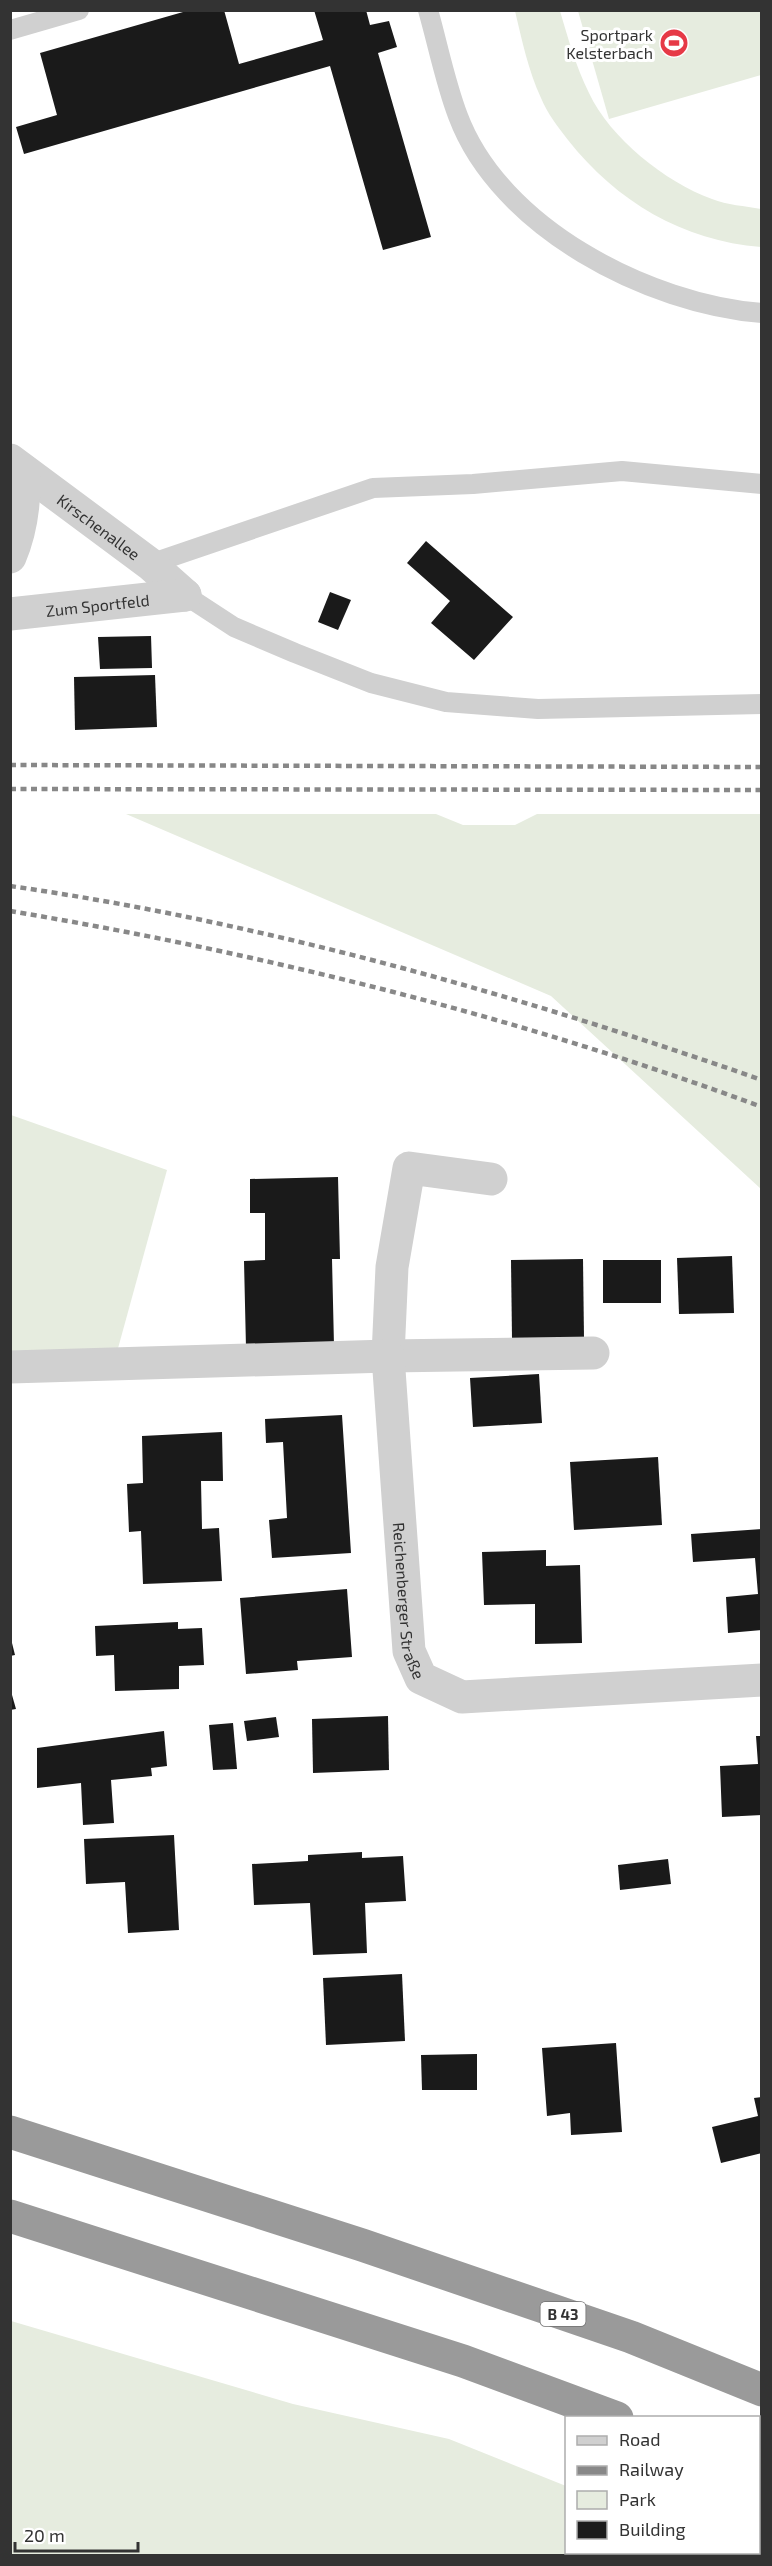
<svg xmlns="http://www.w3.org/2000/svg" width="772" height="2566" viewBox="0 0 772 2566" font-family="'Exo 2',sans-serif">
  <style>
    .green { fill: #e6ecdf }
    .building { fill: #1a1a1a }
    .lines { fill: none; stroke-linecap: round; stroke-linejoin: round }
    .lane { stroke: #d0d0d0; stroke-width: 20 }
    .street { stroke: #d0d0d0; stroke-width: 33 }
    .highway { stroke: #9a9a9a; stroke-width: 33 }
    .rail { stroke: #888; stroke-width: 4.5; stroke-dasharray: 6 4.5; stroke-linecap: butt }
    .labels { text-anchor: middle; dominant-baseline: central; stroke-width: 6; stroke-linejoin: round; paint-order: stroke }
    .shield { fill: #fff; stroke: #707070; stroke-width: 1.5 }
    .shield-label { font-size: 15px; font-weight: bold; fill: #333 }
    .poi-label { font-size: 16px; fill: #333; stroke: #fff; text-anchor: end }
    .street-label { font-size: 16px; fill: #333; stroke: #fff }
  </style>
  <rect width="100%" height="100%" fill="#fff"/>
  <!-- green -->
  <g class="green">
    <path d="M515,11H560C568,38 576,67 589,93C610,138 665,182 712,199C727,205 745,206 761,209V247C683,241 616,201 568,140C558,127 547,113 541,98C528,70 522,40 515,11Z"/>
    <path d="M578,11H761V75L609,119Z"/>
    <path d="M126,814H436L463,825H515L537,814H761V1189L551,996Z"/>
    <path d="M11,1115L167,1170L117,1352L11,1354Z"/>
    <path d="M11,2321L293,2404L449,2439L566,2486V2552H734L741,2555H11Z"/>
  </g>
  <!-- building -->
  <g class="building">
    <path d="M190,10H224L239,64L323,40L314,10H366L370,25L389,21L397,47L378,53L431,237L383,250L330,66L24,154L16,127L57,115L40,53Z"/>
    <path d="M426,541L513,617L474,660L431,623L450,601L407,563Z"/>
    <path d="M330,592L351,600L338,630L318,622Z"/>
    <path d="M151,636L152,668L100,669L98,637Z"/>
    <path d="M155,675L157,727L75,730L74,677Z"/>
    <path d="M338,1177L340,1259H332L334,1346L246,1348L244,1261L265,1260V1213H250V1179Z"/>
    <path d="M732,1256L734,1313L679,1314L677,1258Z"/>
    <path d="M583,1259L584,1338L512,1339L511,1260Z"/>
    <rect x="603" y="1260" width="58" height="43"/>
    <path d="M539,1374L542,1423L473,1427L470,1378Z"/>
    <path d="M342,1415L351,1553L272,1558L269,1520L287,1518L283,1442L266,1443L265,1419Z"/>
    <path d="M222,1432L223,1481H201L202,1529L219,1528L222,1581L143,1584L141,1531L129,1532L127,1484L143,1483L142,1436Z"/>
    <path d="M658,1457L662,1525L574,1530L570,1462Z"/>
    <path d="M762,1529V1630L728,1633L726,1597L758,1594L755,1558L693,1562L691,1534Z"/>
    <path d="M546,1550V1566L580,1565L582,1643L535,1644V1604L484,1605L482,1552Z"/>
    <path d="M347,1589L352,1657L297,1661L298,1670L246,1674L240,1598Z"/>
    <path d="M178,1622V1629L202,1628L204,1665L179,1666V1689L115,1691L114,1655L96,1656L95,1626Z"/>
    <path d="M10,1635L15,1655L10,1656Z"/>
    <path d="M10,1688L16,1709L10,1710Z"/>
    <path d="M388,1716L389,1770L313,1773L312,1719Z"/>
    <path d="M276,1717L279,1737L247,1741L244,1721Z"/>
    <path d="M233,1723L237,1769L213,1770L209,1725Z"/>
    <path d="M164,1731L167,1766L151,1768L152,1776L111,1780L114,1823L83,1825L81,1783L37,1788V1748Z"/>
    <path d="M756,1736H762V1815L722,1817L720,1766L758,1764Z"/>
    <path d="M174,1835L179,1930L128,1933L125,1882L86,1884L84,1839Z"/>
    <path d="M362,1852V1858L403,1856L406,1901L365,1903L367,1953L313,1955L310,1903L254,1905L252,1864L308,1861V1855Z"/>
    <path d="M668,1859L671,1884L620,1890L618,1865Z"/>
    <path d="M402,1974L405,2041L326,2045L323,1978Z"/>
    <path d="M616,2043L622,2132L571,2135L570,2113L547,2116L542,2048Z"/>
    <path d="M477,2054V2090H422L421,2055Z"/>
    <path d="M762,2097V2153L721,2163L712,2127L758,2116L754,2098Z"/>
  </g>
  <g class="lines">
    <!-- lane -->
    <g class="lane">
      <path d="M428,10C438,45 445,82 458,116C500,228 648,304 762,313"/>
      <path d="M10,30L79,10"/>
      <path d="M150,564L373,488L473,484L622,471L762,484"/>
      <path d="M185,595L234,627L295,653L371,683L446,702L538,709L762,704"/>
    </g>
    <!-- street -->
    <g class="street">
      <path id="s1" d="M10,460L150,564L185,595"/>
      <path d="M10,557C22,529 25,502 24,471"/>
      <path id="s2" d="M10,614L185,595"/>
      <path d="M491,1179L409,1168L392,1267L388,1356L593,1353"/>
      <path id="s3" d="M10,1367L388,1356L409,1651L421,1678L462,1697L762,1680"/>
    </g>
    <!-- highway -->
    <g class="highway">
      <path d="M10,2132L362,2245L631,2337L762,2390"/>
      <path d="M10,2216L463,2361L617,2418"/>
      <path d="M758,2476L762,2477"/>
    </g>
    <!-- rail -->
    <g class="rail">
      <path d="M10,765L762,767"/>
      <path d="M10,789L762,790"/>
      <path d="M10,886C267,923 518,995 762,1080"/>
      <path d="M10,911C266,954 519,1017 762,1107"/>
    </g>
  </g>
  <!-- icons -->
  <defs>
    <g id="stadium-disc" transform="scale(1.5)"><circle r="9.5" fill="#e63946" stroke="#fff"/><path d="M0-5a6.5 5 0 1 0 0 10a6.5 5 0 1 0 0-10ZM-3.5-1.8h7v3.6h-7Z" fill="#fff"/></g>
  </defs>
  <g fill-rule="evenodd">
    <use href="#stadium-disc" x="674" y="43"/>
  </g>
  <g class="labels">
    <!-- shield labels -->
    <rect class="shield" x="540.5" y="2302" width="45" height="24" rx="4.5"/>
    <g class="shield-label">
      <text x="563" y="2314">B 43</text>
    </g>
    <!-- poi labels -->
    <g class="poi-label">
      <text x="653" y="34">Sportpark<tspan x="653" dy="18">Kelsterbach</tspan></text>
    </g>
    <!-- street labels -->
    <g class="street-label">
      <text stroke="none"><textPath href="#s1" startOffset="111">Kirschenallee</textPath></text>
      <text stroke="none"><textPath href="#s2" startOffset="88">Zum Sportfeld</textPath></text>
      <text stroke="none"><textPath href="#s3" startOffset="624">Reichenberger Straße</textPath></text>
    </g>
  </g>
  <!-- border -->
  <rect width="772" height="2566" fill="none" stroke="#333333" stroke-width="24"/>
  <!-- legend -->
  <rect x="565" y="2416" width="195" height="138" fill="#ffffff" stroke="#adadad" stroke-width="1.5"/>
  <rect x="577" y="2436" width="30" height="9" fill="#d0d0d0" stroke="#adadad" stroke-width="1.5"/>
  <text x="619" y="2446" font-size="18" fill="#333333">Road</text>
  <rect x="577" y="2466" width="30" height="9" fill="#888888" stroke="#adadad" stroke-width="1.5"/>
  <text x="619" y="2476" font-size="18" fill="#333333">Railway</text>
  <rect x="577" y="2491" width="30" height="18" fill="#e6ecdf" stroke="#adadad" stroke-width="1.5"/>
  <text x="619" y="2506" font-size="18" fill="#333333">Park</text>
  <rect x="577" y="2521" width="30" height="18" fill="#1a1a1a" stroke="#adadad" stroke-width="1.5"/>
  <text x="619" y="2536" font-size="18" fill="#333333">Building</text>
  <!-- scale -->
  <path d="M15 2542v9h123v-9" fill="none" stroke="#333333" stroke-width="3"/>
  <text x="24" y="2542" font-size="18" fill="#333333" stroke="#ffffff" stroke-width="4.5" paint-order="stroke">20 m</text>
</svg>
